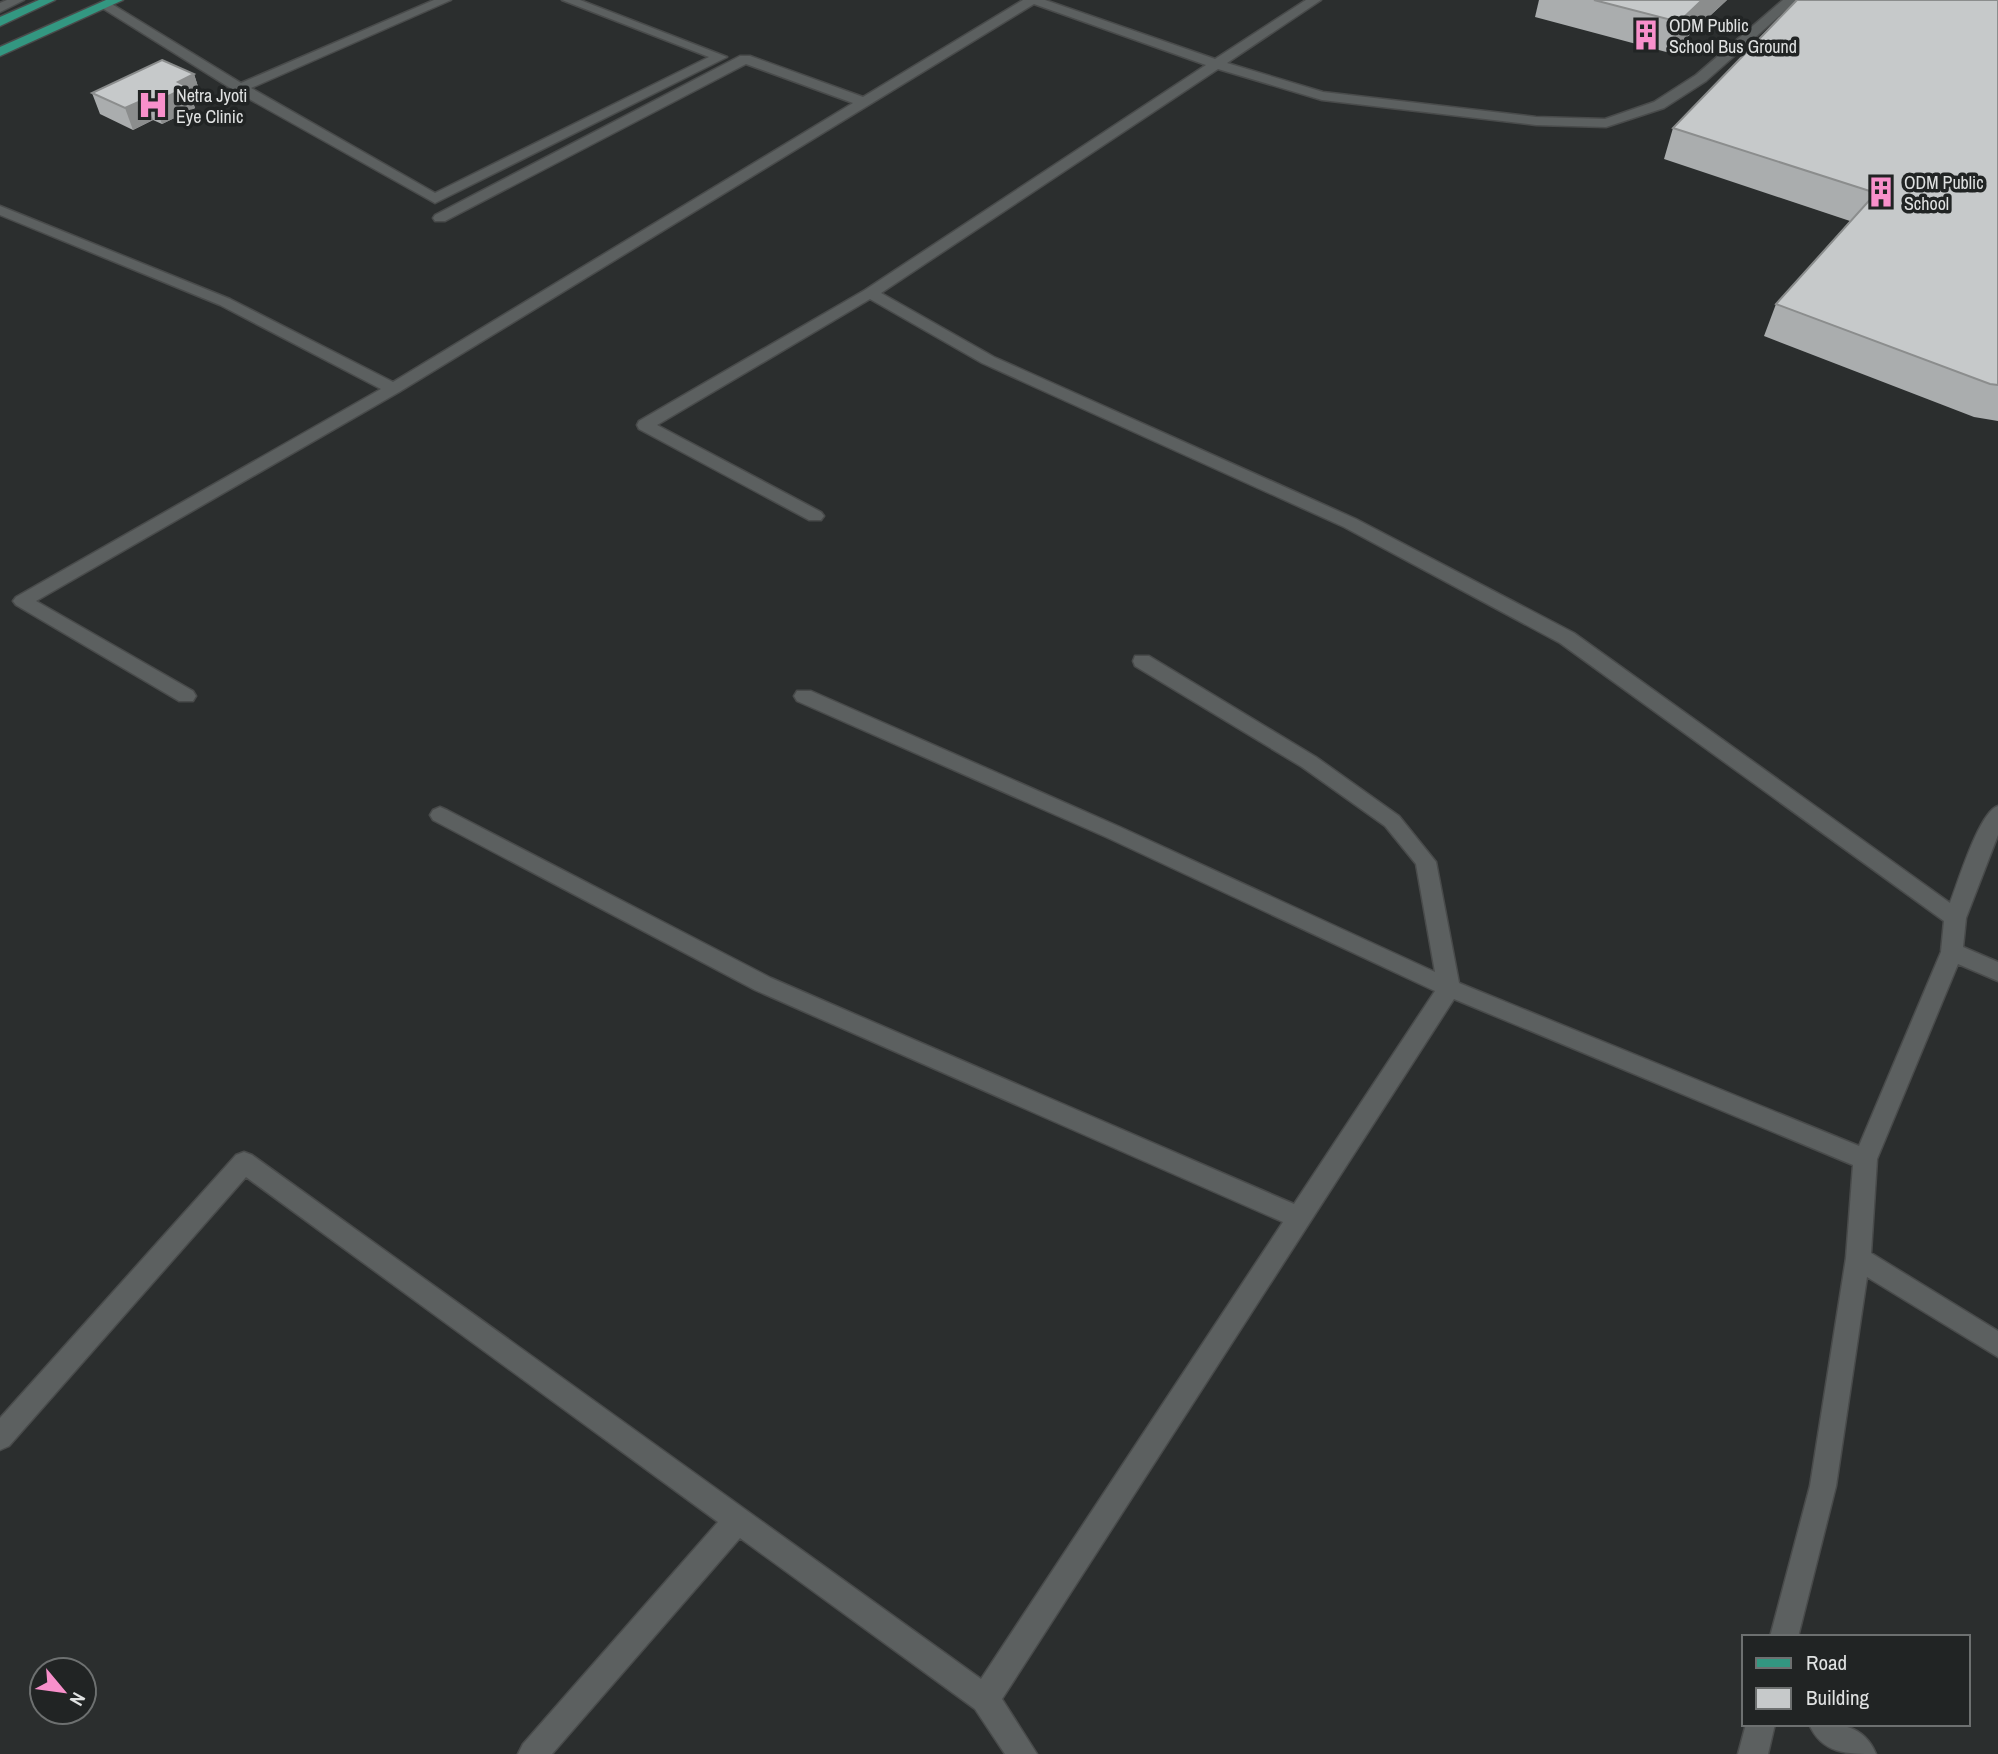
<svg xmlns="http://www.w3.org/2000/svg" width="1998" height="1754" viewBox="0 0 1998 1754" font-family="'Archivo Narrow',sans-serif">
  <style>
    .lines { fill: none; stroke-linecap: round; stroke-linejoin: round }
    .minor-casing { stroke: #494b4b; stroke-width: 3 }
    .major-casing { stroke: #494b4b; stroke-width: 3 }
    .minor { fill: #5c6060; fill-rule: evenodd }
    .major { fill: #339781; fill-rule: evenodd }
    .wall { fill: #aaadae }
    .shaded-wall { fill: #8b8d8d }
    .building { fill: #c6c9ca; stroke: #8b8d8d; stroke-width: 2 }
    .labels { text-anchor: middle; dominant-baseline: central; stroke-width: 7; stroke-linejoin: round; paint-order: stroke }
    .far-poi-label { font-size: 18px; fill: #e0e2e2; stroke: #212424; text-anchor: start }
  </style>
  <rect width="100%" height="100%" fill="#2b2e2e"/>
  <g class="lines">
    <!-- minor casing -->
    <g class="minor-casing">
      <g id="minor">
        <path d="M7,0H24L0,12V3Z"/>
        <path d="M434,0H451L251,88L435,193L709,57L562,0H580L727,57L435,203L235,91L99,6L100,3H110L241,83Z"/>
        <path d="M1023,0H1045L1215,59L1306,0H1321L1227,63L1323,92L1536,117L1605,119L1654,102L1696,75L1783,0H1797L1706,81L1664,108L1606,127L1536,125L1322,100L1218,69L881,293L994,357L1356,519L1574,633L1950,903C1958,883 1979,812 1998,806V835L1966,918L1963,947L1998,962V981L1958,964L1877,1159L1871,1253L1998,1331V1357L1867,1277L1836,1486L1798,1637H1770L1810,1486L1846,1258L1853,1165L1454,999L1002,1699L1037,1754H1005L975,1709L740,1538L552,1754H518L523,1744L718,1522L246,1177L9,1446L0,1450V1418L236,1155L244,1152L252,1155L981,1679L1283,1222L755,990L433,820L430,815L433,810L440,807L447,810L771,978L1294,1204L1435,991L1106,837L797,701L794,696L797,691H811L1120,827L1435,972L1416,864L1385,826L1302,767L1135,666L1133,661L1135,656H1149L1316,757L1399,816L1436,862L1459,983L1859,1146L1941,952L1944,921L1560,643L1344,527L982,363L870,299L657,425L821,512L824,516L821,520H809L639,429L637,425L639,421L865,290L1206,65L1034,4L399,392L36,601L193,691L196,696L193,701H179L16,605L13,601L16,597L381,389L220,305L0,215V206L230,299L393,382L853,103L746,64L445,221H435L433,218L435,215L740,56H750L863,97Z"/>
        <path d="M1746,1724H1775L1768,1754H1738Z"/>
        <path d="M1809,1724C1838,1724 1863,1723 1876,1754C1847,1754 1822,1754 1809,1724Z"/>
      </g>
    </g>
    <!-- major casing -->
    <g class="major-casing">
      <g id="major">
        <path d="M39,0H55L0,26V17Z"/>
        <path d="M106,0H123L0,56V47Z"/>
      </g>
    </g>
    <!-- minor -->
    <use href="#minor" class="minor"/>
    <!-- major -->
    <use href="#major" class="major"/>
  </g>
  <!-- wall -->
  <g class="wall">
    <path d="M1539,0H1727L1670,53L1535,17Z"/>
    <path d="M1998,0V421L1974,417L1764,336L1776,304L1850,221L1664,159L1673,128Z"/>
    <path d="M194,74L201,96L192,100L195,108L162,124L153,120L133,130L100,114L92,93Z"/>
  </g>
  <!-- shaded-wall -->
  <g class="shaded-wall">
    <path d="M1702,0H1727L1670,53L1679,22Z"/>
    <path d="M194,74L201,96L192,100L195,108L162,124L154,103L178,82Z"/>
    <path d="M145,99L153,120L133,130L125,108Z"/>
  </g>
  <!-- building -->
  <g class="building">
    <path d="M1594,0H1702L1679,22Z"/>
    <path d="M1797,0H1998V385L1990,384L1776,304L1876,193L1673,128Z"/>
    <path d="M162,60L194,74L178,82L187,87L154,103L145,99L125,108L92,93Z"/>
  </g>
  <!-- icons -->
  <defs>
    <g id="building-bare" transform="scale(2.415)"><path d="M-4-6H4V6H1V3H-1V6H-4ZM-2.5-4.3h1.7v1.8h-1.7ZM.8-4.3h1.7v1.8H.8ZM-2.5-1h1.7V.8h-1.7ZM.8-1h1.7V.8H.8Z" fill="#f890cb" stroke="#212424" stroke-width="2.5" paint-order="stroke"/></g>
    <g id="hospital-bare" transform="scale(2.415)"><path d="M-5-5h3v3.5h4V-5h3V5h-3V1.5h-4V5h-3Z" fill="#f890cb" stroke="#212424" stroke-width="2.5" paint-order="stroke"/></g>
  </defs>
  <g fill-rule="evenodd">
    <use href="#building-bare" x="1646" y="35"/>
    <use href="#hospital-bare" x="153" y="105"/>
    <use href="#building-bare" x="1881" y="192"/>
  </g>
  <g class="labels">
    <!-- far-poi labels -->
    <g class="far-poi-label">
      <text x="1669" y="25">ODM Public<tspan x="1669" dy="21">School Bus Ground</tspan></text>
      <text x="176" y="95">Netra Jyoti<tspan x="176" dy="21">Eye Clinic</tspan></text>
      <text x="1904" y="182">ODM Public<tspan x="1904" dy="21">School</tspan></text>
    </g>
  </g>
  <!-- legend -->
  <rect x="1742" y="1635" width="228" height="91" fill="#212424" stroke="#6d7070" stroke-width="2"/>
  <rect x="1756" y="1658" width="35" height="10" fill="#339781" stroke="#6d7070" stroke-width="2"/>
  <text x="1806" y="1670" font-size="21" fill="#e0e2e2">Road</text>
  <rect x="1756" y="1688" width="35" height="21" fill="#c6c9ca" stroke="#6d7070" stroke-width="2"/>
  <text x="1806" y="1705" font-size="21" fill="#e0e2e2">Building</text>
  <!-- north arrow -->
  <g transform="translate(63 1691) rotate(119)"><circle r="33" fill="#212424" stroke="#6d7070" stroke-width="2"/>
  <path d="M0-5L12 26L0 18L-12 26Z" fill="#f890cb"/>
  <text y="-10" font-size="19" font-weight="bold" text-anchor="middle" fill="#e0e2e2">N</text>
  </g>
</svg>
